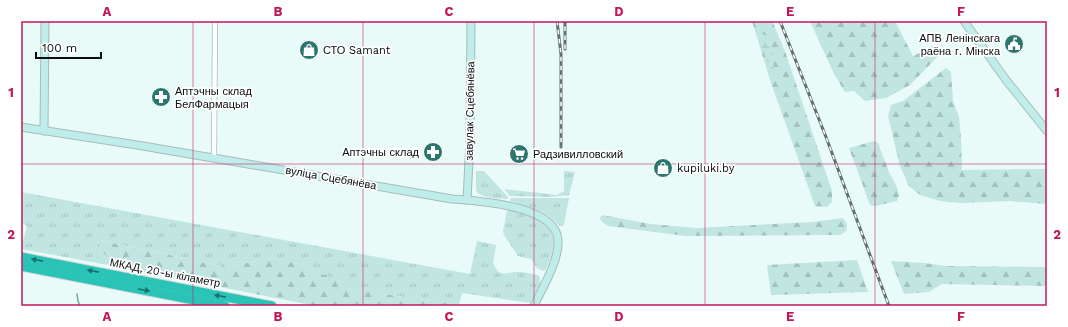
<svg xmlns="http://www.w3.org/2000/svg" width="1068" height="327" viewBox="0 0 1068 327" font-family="'Work Sans',sans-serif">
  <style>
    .grass { fill: url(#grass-tufts) }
    .forest { fill: url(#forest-firs) }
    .wetland { fill: url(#wetland-marsh) }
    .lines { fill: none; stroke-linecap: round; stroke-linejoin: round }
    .stream { stroke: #75a59f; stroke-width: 1.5 }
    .street-casing { stroke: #a9bbb9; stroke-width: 6 }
    .secondary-casing { stroke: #a9bbb9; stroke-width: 9 }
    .highway-casing { stroke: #d7d8d8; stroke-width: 11 }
    .street { stroke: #fff; stroke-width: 4.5 }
    .secondary { stroke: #bfedea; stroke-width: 7 }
    .highway { stroke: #29c3b8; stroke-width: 9 }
    .rail-casing { stroke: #646f6e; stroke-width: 3 }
    .rail { stroke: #fff; stroke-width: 1.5; stroke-dasharray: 4.5; stroke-linecap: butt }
    .oneway { fill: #1a726b }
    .grid { fill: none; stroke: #c2185b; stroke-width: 1; stroke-opacity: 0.55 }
    .labels { text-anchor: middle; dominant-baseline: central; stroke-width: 3.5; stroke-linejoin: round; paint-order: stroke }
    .poi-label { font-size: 11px; fill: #080e0d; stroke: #fff; text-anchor: start }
    .street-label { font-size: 11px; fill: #080e0d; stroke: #fff }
    .neatline { fill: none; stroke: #c2185b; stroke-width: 1.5 }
    .grid-label { font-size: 13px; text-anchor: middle; font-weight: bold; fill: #c2185b }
  </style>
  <defs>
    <pattern id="grass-tufts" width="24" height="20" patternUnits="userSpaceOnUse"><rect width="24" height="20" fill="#c1e5e1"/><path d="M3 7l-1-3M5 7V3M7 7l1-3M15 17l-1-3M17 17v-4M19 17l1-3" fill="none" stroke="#a4c3c0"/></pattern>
    <pattern id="forest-firs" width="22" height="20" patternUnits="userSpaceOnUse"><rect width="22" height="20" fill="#c1e5e1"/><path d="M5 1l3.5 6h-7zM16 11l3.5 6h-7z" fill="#a4c3c0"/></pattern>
    <pattern id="wetland-marsh" width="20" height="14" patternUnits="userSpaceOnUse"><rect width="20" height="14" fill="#c1e5e1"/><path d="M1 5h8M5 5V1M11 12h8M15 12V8" fill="none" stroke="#a4c3c0"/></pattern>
  </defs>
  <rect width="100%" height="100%" fill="#e8fbf8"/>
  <!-- grass -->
  <g class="grass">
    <path d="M476,171H484L508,197L507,199C497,198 482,199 476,191Z"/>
    <path d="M564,171L575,172L569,195L550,197L510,196L504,189L557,195L564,191Z"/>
    <path d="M21,192L470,274L477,241L496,245L493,263C500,280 507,271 519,272C525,272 532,274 538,275L540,277V284L530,303L462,293L459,305L349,289L333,278L315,277L302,265L273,258L246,263L231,268L103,241L99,247L114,266L21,249V242L23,241L27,226L21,222Z"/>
    <path d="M511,198H569L564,224L563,226H560L548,215L540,211L510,201Z"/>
    <path d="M511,209C529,215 558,223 553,248C552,255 549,262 546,269L543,271L537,268L531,259L518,256L504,235L503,231L507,211Z"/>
  </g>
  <!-- forest -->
  <g class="forest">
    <path d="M752,21H772L773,23L785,51L832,191V202L827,207L815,206L770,80Z"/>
    <path d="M810,21H895L913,56L936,45L940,54L910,85L886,98L865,101L854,91L845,92L834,74Z"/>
    <path d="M946,68L951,72L953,101L959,117L961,138L962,170L1047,169V204L1010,201L961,203L940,201L920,195L909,186L900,166L888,116L891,105L903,101Z"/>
    <path d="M874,141L878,143L889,172L897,187L899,195L897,201L875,206L870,205L849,148Z"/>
    <path d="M602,215L651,224L697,228L812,222L843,218L847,224V230L841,235H833L686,236L608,226L601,221L600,218Z"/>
    <path d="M103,241L231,268L246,263L273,258L302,265L315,277L322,274L333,278L349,289L459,305V306H316L114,266L99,247Z"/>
    <path d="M857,260L868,292L771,295L767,265Z"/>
    <path d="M891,261L924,263L946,266L1047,267V286L942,284L929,292L904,294Z"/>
  </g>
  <!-- wetland -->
  <path class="wetland" d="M760,33L767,36L774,58L773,76C768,62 760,48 760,33Z"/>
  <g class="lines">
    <!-- stream -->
    <path class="stream" d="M77,294L78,301L80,306"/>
    <!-- street casing -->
    <g class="street-casing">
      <path id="street" d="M214,158L215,21"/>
    </g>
    <!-- secondary casing -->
    <g class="secondary-casing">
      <g id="secondary">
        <path d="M964,21L1006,80L1047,131"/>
        <path d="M21,127L137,145L452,199C478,201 560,205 558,243C558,263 542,288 534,306"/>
        <path d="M44,131L45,21"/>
        <path d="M467,200L470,140L471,21"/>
      </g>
    </g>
    <!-- highway casing -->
    <g class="highway-casing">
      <g id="highway">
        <path d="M21,257L272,306"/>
        <path d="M21,266L225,306"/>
      </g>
    </g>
    <!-- street -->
    <use href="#street" class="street"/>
    <!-- secondary -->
    <use href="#secondary" class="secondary"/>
    <!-- highway -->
    <use href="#highway" class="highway"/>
    <!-- rail casing -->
    <g class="rail-casing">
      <g id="rail">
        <path d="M557,21L561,54V147"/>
        <path d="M780,21L826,137L889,306"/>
        <path d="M565,49V21"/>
      </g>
    </g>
    <!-- rail -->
    <use href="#rail" class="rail"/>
  </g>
  <!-- one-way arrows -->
  <defs><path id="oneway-solid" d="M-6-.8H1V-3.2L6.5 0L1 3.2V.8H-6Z"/></defs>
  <g class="oneway">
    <use href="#oneway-solid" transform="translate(37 260) rotate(-169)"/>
    <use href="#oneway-solid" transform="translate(93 271) rotate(-169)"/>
    <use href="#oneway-solid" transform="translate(144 290) rotate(10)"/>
    <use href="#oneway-solid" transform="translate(220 296) rotate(-169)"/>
  </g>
  <!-- grid -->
  <path class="grid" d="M193,21V306M363,21V306M534,21V306M705,21V306M875,21V306M21,164H1047"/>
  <!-- icons -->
  <defs>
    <g id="civic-disc" transform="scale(1)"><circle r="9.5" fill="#2d766f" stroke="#fff"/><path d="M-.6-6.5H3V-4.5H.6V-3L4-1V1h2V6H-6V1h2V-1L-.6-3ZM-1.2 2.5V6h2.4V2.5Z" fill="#fff"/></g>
    <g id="shop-disc" transform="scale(1)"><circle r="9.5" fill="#2d766f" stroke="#fff"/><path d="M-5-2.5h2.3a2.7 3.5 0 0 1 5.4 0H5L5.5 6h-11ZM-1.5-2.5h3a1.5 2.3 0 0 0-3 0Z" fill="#fff"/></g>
    <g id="pharmacy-disc" transform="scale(1)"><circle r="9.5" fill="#2d766f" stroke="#fff"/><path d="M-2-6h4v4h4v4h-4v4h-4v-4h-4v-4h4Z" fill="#fff"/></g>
    <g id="supermarket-disc" transform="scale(1)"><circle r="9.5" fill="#2d766f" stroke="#fff"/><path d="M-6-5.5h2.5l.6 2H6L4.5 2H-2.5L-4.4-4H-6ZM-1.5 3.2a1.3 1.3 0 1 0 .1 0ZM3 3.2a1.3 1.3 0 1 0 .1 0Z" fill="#fff"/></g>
  </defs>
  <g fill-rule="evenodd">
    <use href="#civic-disc" x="1014" y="44"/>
    <use href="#shop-disc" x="309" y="50"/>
    <use href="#pharmacy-disc" x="161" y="97"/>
    <use href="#pharmacy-disc" x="433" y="152"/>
    <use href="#supermarket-disc" x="519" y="154"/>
    <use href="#shop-disc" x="663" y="168"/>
  </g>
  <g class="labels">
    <!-- poi labels -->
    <g class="poi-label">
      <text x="1000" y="38" text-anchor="end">АПВ Ленінскага<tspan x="1000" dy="13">раёна г. Мінска</tspan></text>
      <text x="323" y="50">СТО Samant</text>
      <text x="175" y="91">Аптэчны склад<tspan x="175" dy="13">БелФармацыя</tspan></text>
      <text x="419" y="152" text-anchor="end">Аптэчны склад</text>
      <text x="533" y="154">Радзивилловский</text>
      <text x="677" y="168">kupiluki.by</text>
    </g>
    <!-- street labels -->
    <g class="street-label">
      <text transform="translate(470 111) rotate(-89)">завулак Сцебянёва</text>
      <text transform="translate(331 178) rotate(10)">вуліца Сцебянёва</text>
      <text transform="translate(165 273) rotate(11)">МКАД, 20-ы кіламетр</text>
    </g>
  </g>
  <!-- border -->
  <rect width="1068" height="327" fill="none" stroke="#ffffff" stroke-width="44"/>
  <!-- scale -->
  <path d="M36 52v6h65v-6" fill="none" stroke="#080e0d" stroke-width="2"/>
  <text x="42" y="52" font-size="12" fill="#080e0d" stroke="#ffffff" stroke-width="3" paint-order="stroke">100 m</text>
  <rect x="22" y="22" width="1024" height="283" class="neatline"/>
  <g class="grid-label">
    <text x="107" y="16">A</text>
    <text x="278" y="16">B</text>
    <text x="449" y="16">C</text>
    <text x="619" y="16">D</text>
    <text x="790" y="16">E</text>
    <text x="961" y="16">F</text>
    <text x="11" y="97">1</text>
    <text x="1057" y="97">1</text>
    <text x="11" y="239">2</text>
    <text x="1057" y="239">2</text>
    <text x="107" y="321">A</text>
    <text x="278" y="321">B</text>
    <text x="449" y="321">C</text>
    <text x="619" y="321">D</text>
    <text x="790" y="321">E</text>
    <text x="961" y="321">F</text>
  </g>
</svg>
